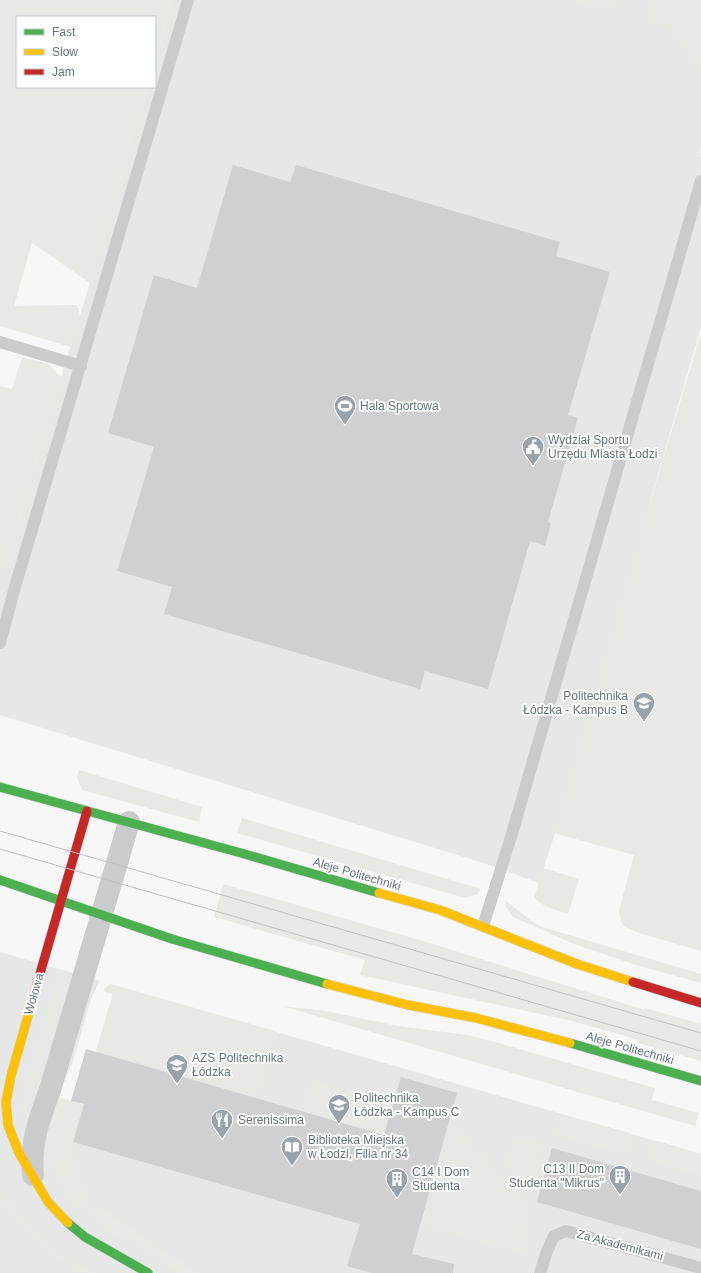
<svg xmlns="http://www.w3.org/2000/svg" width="701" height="1273" viewBox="0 0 701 1273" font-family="Helvetica,sans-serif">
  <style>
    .built { fill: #e6e7e7 }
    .green { fill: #e6e9e4 }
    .building { fill: #ced0d1 }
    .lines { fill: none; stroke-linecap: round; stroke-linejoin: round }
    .fast-casing { stroke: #d3d4d5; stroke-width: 10 }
    .slow-casing { stroke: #d3d4d5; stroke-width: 10 }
    .jam-casing { stroke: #d3d4d5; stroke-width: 10 }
    .lane { stroke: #cacccc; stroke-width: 12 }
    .street { stroke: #cacccc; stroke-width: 22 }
    .fast { stroke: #4caf50; stroke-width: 9 }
    .slow { stroke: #ffc107; stroke-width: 9 }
    .jam { stroke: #c62828; stroke-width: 9 }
    .tram { stroke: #c0c1c3; stroke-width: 1 }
    .labels { text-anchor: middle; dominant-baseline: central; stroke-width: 4; stroke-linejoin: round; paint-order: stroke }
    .poi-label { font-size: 12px; fill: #647580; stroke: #fff; text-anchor: start }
    .street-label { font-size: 12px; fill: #647580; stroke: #fff }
  </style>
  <rect width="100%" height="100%" fill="#f7f7f7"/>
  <!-- built -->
  <g class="built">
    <path d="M173,0H701V148L700,152L701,153V327L639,540L701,333V951L660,862L555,833L539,883L487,864L0,715V572L8,562L48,420L80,316L148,87H155V62Z"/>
    <path d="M0,952L100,981L92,996L72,1064L57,1097L47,1135L53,1167L103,1229L184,1273H0Z"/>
    <path d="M110,984L701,1154V1273H195L98,1208L86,1198L80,1186L70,1156L73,1142L99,1053L96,1051L113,994L103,991Z"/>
  </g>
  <!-- green -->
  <g class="green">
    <path d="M0,0H173L155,62V17H17V87H148L90,283L32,243L14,306L77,305L80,316L71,347L0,326Z"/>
    <path d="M567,0H616L612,13Z"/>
    <path d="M652,0H701V71L666,28L648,22L654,1Z"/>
    <path d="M701,333V951L639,933L625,927L621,922L619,911L634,855L554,833Z"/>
    <path d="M22,357L48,364L62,378L48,420L8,562L0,572V386L12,389Z"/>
    <path d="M79,770L202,807L199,822L82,790L77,777Z"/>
    <path d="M242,818L481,889L478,894L465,898L237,833Z"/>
    <path d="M543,868L579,879L568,914C555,910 544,907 534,898Z"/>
    <path d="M223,884L423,941L645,1010V1008L701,1024V1061L638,1043L639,1040L572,1021L360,975L365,960L214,917Z"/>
    <path d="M505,900L530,920L542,927L701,974V983L636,965L574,944L513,917L506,907Z"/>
    <path d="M58,969L68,972L28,1113L23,1115L21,1112L24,1087Z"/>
    <path d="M110,984L275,1031L257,1096L96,1051L113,994L103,991Z"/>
    <path d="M282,1006L326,1011L398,1026L467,1035L495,1042L655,1088L652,1100L699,1113L695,1126Z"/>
    <path d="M312,1080L392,1103L383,1134L303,1109Z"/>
    <path d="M57,1097L84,1105L73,1142L70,1156L80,1186L86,1197L98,1208L195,1273C192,1273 187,1273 183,1273C168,1268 154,1257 140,1250C123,1240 105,1232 90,1220C65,1200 41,1157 49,1123C51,1115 54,1106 57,1097Z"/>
    <path d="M571,1117L630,1133L633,1140L630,1156L551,1135L554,1125Z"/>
    <path d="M455,1127L460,1128L530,1208L522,1239L530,1242L527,1256L425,1227Z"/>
    <path d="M513,1138H544L528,1188L506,1164Z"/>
    <path d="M658,1141L701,1154V1176L646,1161L650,1146Z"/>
    <path d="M0,1185C23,1228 51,1249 94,1273L78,1272L41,1247L24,1231L9,1214L0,1198Z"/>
  </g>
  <!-- building -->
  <g class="building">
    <path d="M233,165L290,182L296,165L560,242L556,256L610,272L568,415L578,418L548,522L551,523L545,546L530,541L488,689L425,671L420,689L164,614L172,587L117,571L154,447L108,433L154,275L197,288Z"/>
    <path d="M86,1049L384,1135L401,1077L457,1093L412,1254L454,1264L453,1273H372L347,1266L360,1224L73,1142L84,1104L71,1101Z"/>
    <path d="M552,1148L701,1191V1249L537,1202Z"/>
  </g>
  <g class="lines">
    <!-- fast casing -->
    <g class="fast-casing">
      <g id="fast">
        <path d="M0,787L241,853L379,893"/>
        <path d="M0,880L172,939L327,984"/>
        <path d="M570,1043L701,1081"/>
        <path d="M68,1223L85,1237L148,1273"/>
      </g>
    </g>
    <!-- slow casing -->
    <g class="slow-casing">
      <g id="slow">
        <path d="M379,893L440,910L577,964L633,982"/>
        <path d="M37,984L11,1076L6,1102L8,1125L19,1153L48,1202L68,1223"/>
        <path d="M327,984L408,1005L476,1018L570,1043"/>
      </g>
    </g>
    <!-- jam casing -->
    <g class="jam-casing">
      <g id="jam">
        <path d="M633,982L701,1003"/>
        <path d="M37,984L87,811"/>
      </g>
    </g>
    <!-- lane -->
    <g class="lane">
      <path d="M0,342L81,366"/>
      <path d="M0,643L15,587L188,0"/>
      <path d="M483,926L511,837L701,181"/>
      <path d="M540,1273L547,1251L554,1236L566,1231L701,1268"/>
    </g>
    <!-- street -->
    <path class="street" d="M33,1175C30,1144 39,1119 50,1090L129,822"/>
    <!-- fast -->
    <use href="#fast" class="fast"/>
    <!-- slow -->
    <use href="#slow" class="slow"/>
    <!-- jam -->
    <use href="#jam" class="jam"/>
    <!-- tram -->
    <g class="tram">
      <path d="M0,831L701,1033"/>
      <path d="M0,849L701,1051"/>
    </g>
  </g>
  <!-- icons -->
  <defs>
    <g id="stadium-pin" transform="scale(1.15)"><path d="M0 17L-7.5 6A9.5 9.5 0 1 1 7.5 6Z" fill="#97a2aa" stroke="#fff"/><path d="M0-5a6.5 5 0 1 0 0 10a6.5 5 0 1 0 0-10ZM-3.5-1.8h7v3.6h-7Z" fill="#fff"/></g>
    <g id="civic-pin" transform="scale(1.15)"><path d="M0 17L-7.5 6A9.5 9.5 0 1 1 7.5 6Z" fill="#97a2aa" stroke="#fff"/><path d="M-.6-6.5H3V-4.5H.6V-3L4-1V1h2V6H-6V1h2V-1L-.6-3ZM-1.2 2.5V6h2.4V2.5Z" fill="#fff"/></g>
    <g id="university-pin" transform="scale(1.15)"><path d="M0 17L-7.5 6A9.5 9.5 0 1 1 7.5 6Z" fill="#97a2aa" stroke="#fff"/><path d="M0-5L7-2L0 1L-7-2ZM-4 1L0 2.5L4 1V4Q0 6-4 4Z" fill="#fff"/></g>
    <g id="restaurant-pin" transform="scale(1.15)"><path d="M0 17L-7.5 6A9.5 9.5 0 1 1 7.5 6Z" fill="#97a2aa" stroke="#fff"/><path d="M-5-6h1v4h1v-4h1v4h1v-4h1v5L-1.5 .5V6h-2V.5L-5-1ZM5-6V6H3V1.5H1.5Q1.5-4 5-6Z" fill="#fff"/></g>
    <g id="library-pin" transform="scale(1.15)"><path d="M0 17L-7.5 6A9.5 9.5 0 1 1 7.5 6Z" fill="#97a2aa" stroke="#fff"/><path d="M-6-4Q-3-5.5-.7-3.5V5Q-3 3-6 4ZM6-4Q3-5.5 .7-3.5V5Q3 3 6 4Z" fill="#fff"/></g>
    <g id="building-pin" transform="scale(1.15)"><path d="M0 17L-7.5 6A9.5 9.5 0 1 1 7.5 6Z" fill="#97a2aa" stroke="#fff"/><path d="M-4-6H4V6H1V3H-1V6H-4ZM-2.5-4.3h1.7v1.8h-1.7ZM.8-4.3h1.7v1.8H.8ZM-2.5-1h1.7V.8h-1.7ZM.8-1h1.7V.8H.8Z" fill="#fff"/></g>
  </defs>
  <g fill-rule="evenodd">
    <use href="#stadium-pin" x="345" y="406"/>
    <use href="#civic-pin" x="533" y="447"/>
    <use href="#university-pin" x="644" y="703"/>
    <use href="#university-pin" x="177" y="1065"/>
    <use href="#university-pin" x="339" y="1105"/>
    <use href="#restaurant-pin" x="222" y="1120"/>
    <use href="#library-pin" x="292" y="1147"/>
    <use href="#building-pin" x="620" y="1176"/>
    <use href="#building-pin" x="397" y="1179"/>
  </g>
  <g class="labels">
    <!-- poi labels -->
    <g class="poi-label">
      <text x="360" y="406">Hala Sportowa</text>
      <text x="548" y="440">Wydział Sportu<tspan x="548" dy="14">Urzędu Miasta Łodzi</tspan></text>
      <text x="628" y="696" text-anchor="end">Politechnika<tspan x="628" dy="14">Łódzka - Kampus B</tspan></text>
      <text x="192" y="1058">AZS Politechnika<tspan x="192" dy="14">Łódzka</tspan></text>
      <text x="354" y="1098">Politechnika<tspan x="354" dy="14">Łódzka - Kampus C</tspan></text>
      <text x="238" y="1120">Serenissima</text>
      <text x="308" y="1140">Biblioteka Miejska<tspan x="308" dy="14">w Łodzi, Filia nr 34</tspan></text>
      <text x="604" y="1169" text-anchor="end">C13 II Dom<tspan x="604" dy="14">Studenta "Mikrus"</tspan></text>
      <text x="412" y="1172">C14 I Dom<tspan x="412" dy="14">Studenta</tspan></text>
    </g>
    <!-- street labels -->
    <g class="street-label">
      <text transform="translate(357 874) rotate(16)">Aleje Politechniki</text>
      <text transform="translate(34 994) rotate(-74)">Wołowa</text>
      <text transform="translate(630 1048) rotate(16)">Aleje Politechniki</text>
      <text transform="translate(620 1245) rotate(15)">Za Akademikami</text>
    </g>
  </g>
  <!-- legend -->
  <rect x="16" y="16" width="140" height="72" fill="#ffffff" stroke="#c1c8cc"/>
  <rect x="24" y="29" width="20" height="6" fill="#4caf50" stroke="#c1c8cc"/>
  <text x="52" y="36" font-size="12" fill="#647580">Fast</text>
  <rect x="24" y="49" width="20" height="6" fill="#ffc107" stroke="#c1c8cc"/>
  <text x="52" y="56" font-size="12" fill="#647580">Slow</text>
  <rect x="24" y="69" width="20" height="6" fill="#c62828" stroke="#c1c8cc"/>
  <text x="52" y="76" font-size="12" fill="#647580">Jam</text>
</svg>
